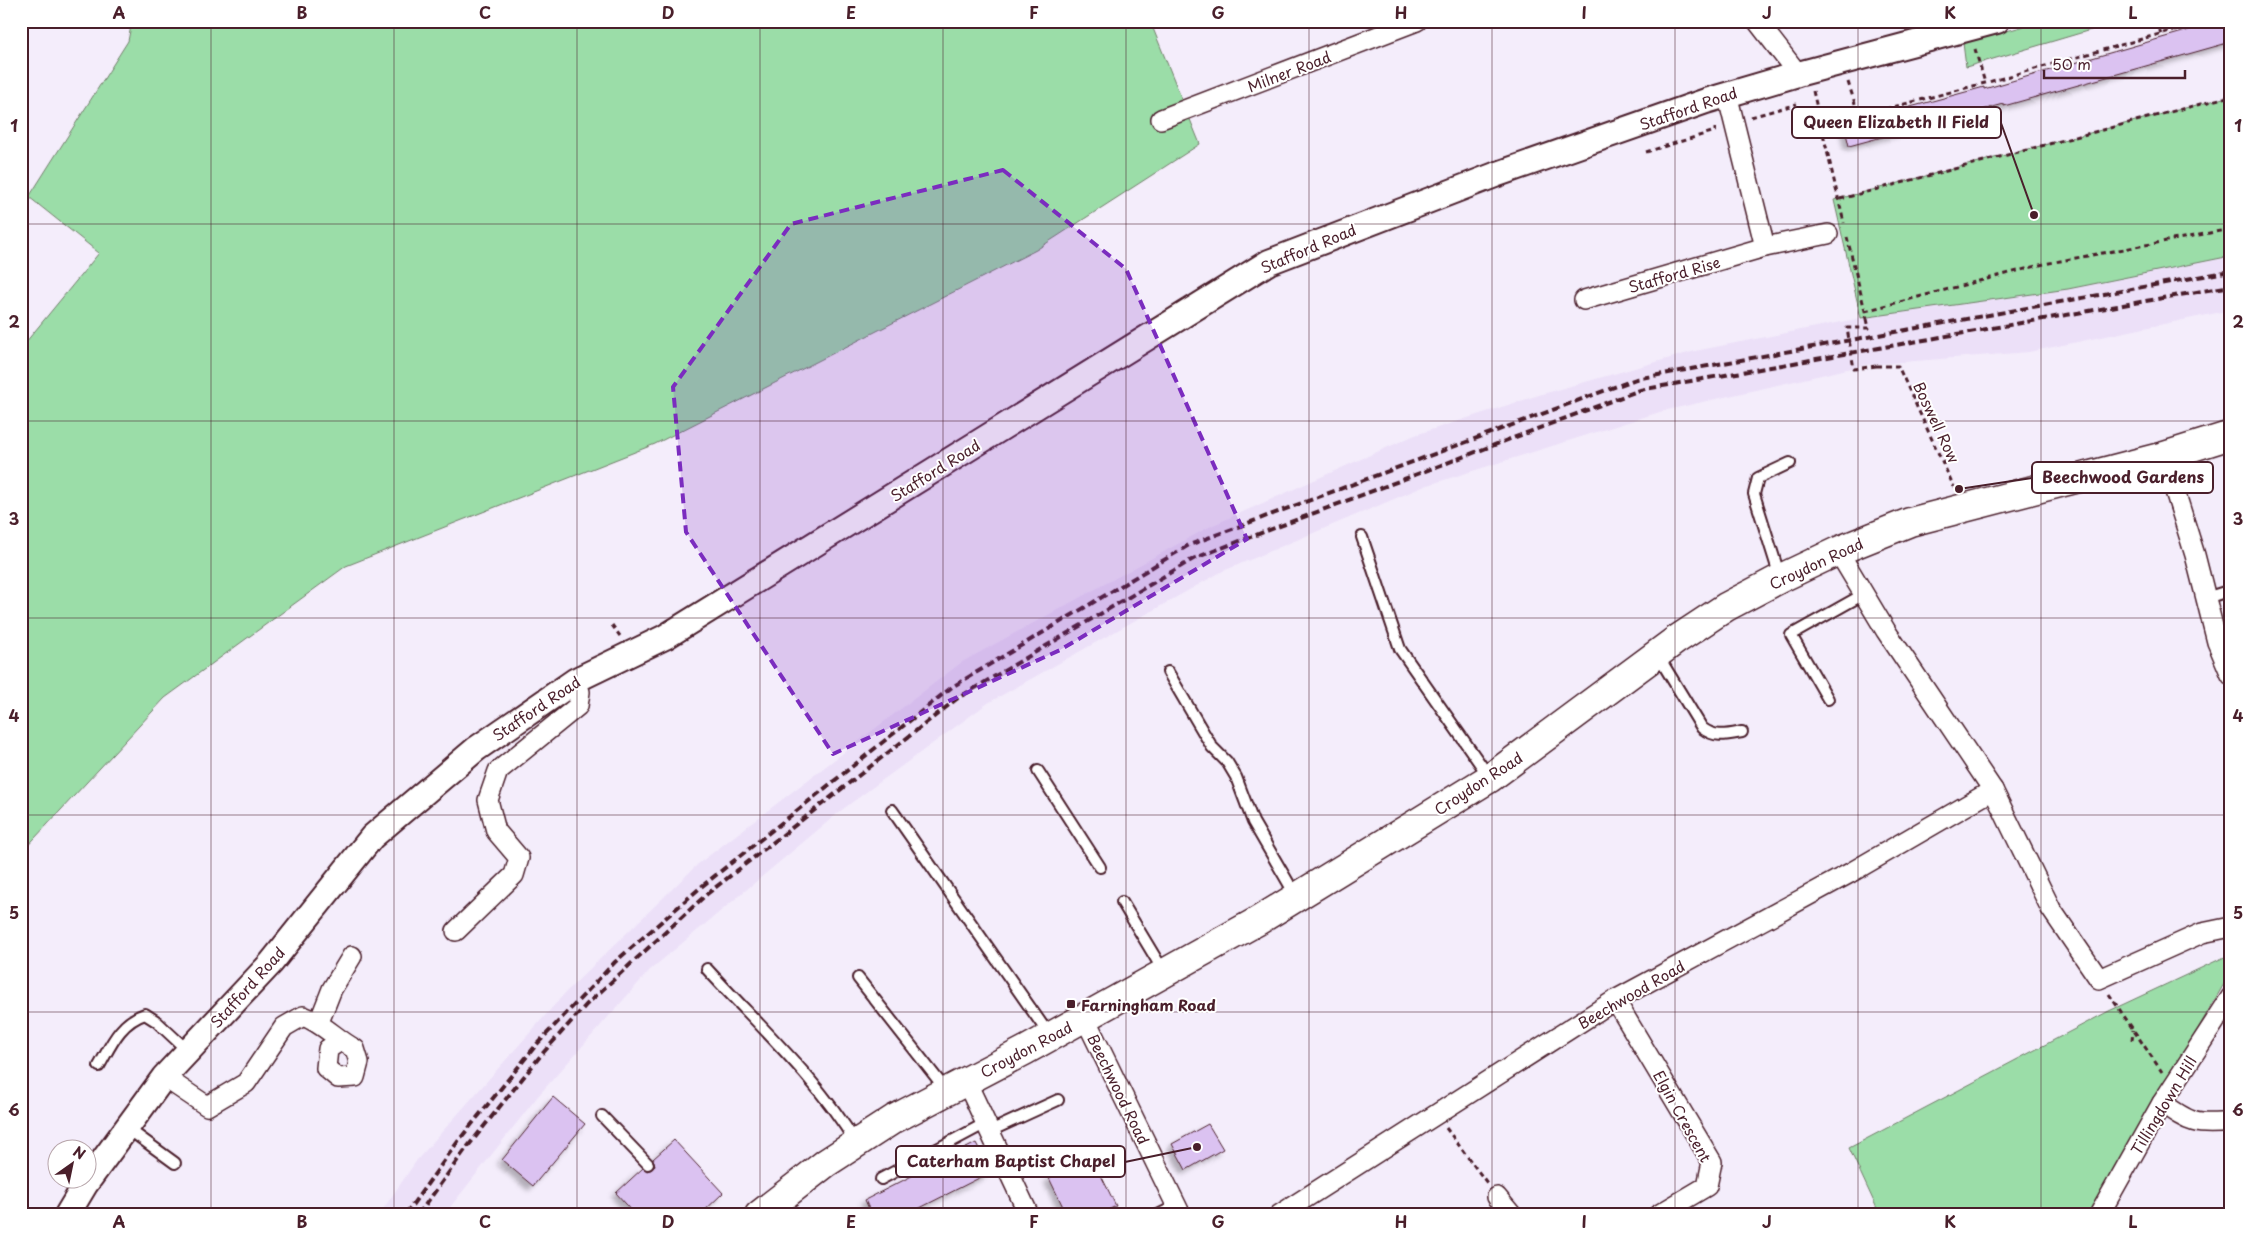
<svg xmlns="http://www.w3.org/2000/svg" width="2252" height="1236" viewBox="0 0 2252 1236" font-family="'Playpen Sans',sans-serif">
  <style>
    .built { fill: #ece0f8 }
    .green { fill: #9bdda8; stroke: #727e6a }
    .building { fill: #dbc2f1; stroke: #4a1f2b; filter: url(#shadow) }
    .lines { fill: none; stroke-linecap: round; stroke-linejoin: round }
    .service-casing { stroke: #4a1f2b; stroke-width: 14 }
    .minor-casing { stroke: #4a1f2b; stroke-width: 22 }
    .tertiary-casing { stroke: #4a1f2b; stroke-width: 28 }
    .secondary-casing { stroke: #4a1f2b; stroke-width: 31 }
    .path { stroke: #4a1f2b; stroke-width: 3; stroke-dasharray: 5 4; stroke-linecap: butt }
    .service { stroke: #fff; stroke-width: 10 }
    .minor { stroke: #fff; stroke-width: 19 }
    .tertiary { stroke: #fff; stroke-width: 24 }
    .secondary { stroke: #fff; stroke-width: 28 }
    .rail { stroke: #4a1f2b; stroke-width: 4; stroke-dasharray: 8 4; stroke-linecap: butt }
    .path-bridge { stroke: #4a1f2b; stroke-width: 3; stroke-dasharray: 5 4; stroke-linecap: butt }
    .marked { fill: #7b2cbf; fill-opacity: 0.2; stroke: #7b2cbf; stroke-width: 4; stroke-dasharray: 10 6; stroke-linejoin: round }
    .grid { fill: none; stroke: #4a1f2b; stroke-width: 1; stroke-opacity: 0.55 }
    .poi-dot { fill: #4a1f2b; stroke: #fff; stroke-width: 2 }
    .labels { text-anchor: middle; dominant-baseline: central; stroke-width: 4; stroke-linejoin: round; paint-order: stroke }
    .street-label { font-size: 15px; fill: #4a1f2b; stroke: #fff }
    .poi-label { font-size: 15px; font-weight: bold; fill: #4a1f2b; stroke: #fff; text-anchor: start }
    .leader { fill: none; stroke: #4a1f2b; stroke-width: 2 }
    .callout-dot { fill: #4a1f2b; stroke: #fff; stroke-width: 2 }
    .callout { fill: #fff; stroke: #4a1f2b; stroke-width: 2 }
    .callout-label { font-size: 16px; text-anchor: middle; font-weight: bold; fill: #4a1f2b }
    .neatline { fill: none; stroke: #4a1f2b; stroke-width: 2 }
    .grid-label { font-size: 16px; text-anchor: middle; font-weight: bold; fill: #4a1f2b }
  </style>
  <defs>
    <filter id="shadow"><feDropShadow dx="-4.5" dy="4.5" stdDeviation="2.5" flood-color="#0004"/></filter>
  </defs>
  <rect width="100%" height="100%" fill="#f4edfb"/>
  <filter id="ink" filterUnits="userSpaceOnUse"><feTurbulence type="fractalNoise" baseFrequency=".02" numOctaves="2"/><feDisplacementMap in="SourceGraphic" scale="10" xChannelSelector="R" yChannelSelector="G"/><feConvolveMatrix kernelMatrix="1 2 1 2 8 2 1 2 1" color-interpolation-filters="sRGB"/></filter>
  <g filter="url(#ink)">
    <!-- built -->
    <path class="built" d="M2231,256V310L2029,352L1865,365L1663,411L1425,486L1221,572L988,703L843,809L650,970L538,1096L444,1215H379L417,1160L566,992L698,864L962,662L1209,527L1415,435L1539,395L1695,351L1861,318L2068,289Z"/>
    <!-- green -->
    <g class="green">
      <path d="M132,21H1150L1200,144L1036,250L655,444L346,566L165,698L21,853V348L99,253L29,197L128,41Z"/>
      <path d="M2043,21H2121L1966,67L1963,43Z"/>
      <path d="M2231,96V256L2068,289L1861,318L1834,200Z"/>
      <path d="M2231,954V972L2089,1215H1880L1849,1148L2109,1011Z"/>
    </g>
    <!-- building -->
    <g class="building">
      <path d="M2221,21H2231V42L2004,106V104L1849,146L1844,125L1984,87V89Z"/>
      <path d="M553,1097L585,1124L533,1186L502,1160Z"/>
      <path d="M1208,1124L1223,1149L1186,1170L1172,1144Z"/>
      <path d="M674,1140L723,1193L700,1215H636L616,1193L643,1168L647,1171L652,1169L655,1165L653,1159Z"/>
      <path d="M976,1143L991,1172L906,1215H872L865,1200Z"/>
      <path d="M1092,1157L1116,1206L1098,1215H1067L1049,1178Z"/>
    </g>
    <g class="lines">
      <!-- service casing -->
      <g class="service-casing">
        <g id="service">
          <path d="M1362,537L1400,649L1490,778"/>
          <path d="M1780,577L1754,494L1758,478L1790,463"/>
          <path d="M2206,598L2231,590"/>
          <path d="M1657,654L1702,728C1715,738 1726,735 1742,732"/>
          <path d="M1168,672L1212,747L1227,762L1236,777L1253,822L1296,896"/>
          <path d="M1828,699L1791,635L1864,594"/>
          <path d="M1038,771L1100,867"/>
          <path d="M892,810L1050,1036"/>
          <path d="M1122,902L1164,972"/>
          <path d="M707,969C758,1025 817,1078 856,1143"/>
          <path d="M858,978L946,1090"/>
          <path d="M99,1066C111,1045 120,1022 145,1014L156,1021L188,1051"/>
          <path d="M602,1116L648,1164"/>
          <path d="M127,1128L175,1163"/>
          <path d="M990,1131L1058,1100"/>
          <path d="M881,1179L986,1123"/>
          <path d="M1158,1215L1176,1206"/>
        </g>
      </g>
      <!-- minor casing -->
      <g class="minor-casing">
        <g id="minor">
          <path d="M1757,21L1798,74"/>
          <path d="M1727,94L1765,247L1828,234"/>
          <path d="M1161,119L1417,21"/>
          <path d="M1584,300L1765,247"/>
          <path d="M2164,456L2195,555L2217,642L2231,675"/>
          <path d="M1838,551L1886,631L1993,790L2051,909L2099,979L2202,933L2231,927"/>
          <path d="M456,931L514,875L519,858L496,831L488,800L498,771L578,706L580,692L576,680"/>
          <path d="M1615,1000L1712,1162L1707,1186L1658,1215"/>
          <path d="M1085,1018L1181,1215"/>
          <path d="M319,1022L332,989L352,956"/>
          <path d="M164,1077L207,1106L246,1083L284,1027L303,1016C323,1023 336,1039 355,1049L359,1062L355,1077L338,1078L326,1068L328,1049L340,1041"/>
          <path d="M966,1081L1029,1215"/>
          <path d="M2162,1103C2190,1123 2196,1126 2231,1122"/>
          <path d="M1497,1197L1512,1215"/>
          <path d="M1279,1215L1615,1000L1850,873L1993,790"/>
          <path d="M2099,1215L2162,1103L2231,997"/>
        </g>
      </g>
      <!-- tertiary casing -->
      <g class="tertiary-casing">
        <path id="tertiary" d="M67,1215L85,1185L164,1077L271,963L372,837L476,749L576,680L665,637L1269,262L1495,175L1706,101L1798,74L1997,21"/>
      </g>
      <!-- secondary casing -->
      <g class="secondary-casing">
        <path id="secondary" d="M759,1215L826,1163L894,1119L1026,1050L1256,922L1490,778L1676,640L1726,607L1781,578L1838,551L1910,522L2164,456L2231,435"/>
      </g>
      <!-- path -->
      <g class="path">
        <path d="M2157,21L2161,34"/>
        <path d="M1975,49L1985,83"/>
        <path d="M1848,82L1859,116L1985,83L2206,21"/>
        <path d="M1813,91L1844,223"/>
        <path d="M1751,117L1797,104"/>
        <path d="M1646,152L1715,131V128"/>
        <path d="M1840,199L2231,96"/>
        <path d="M1847,237L1867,319"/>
        <path d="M1865,311L2044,264L2231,229"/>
        <path d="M1876,366H1898L1954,487"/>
        <path d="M612,625L620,636"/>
        <path d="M2109,994L2162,1072"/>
        <path d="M2132,1040L2133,1030"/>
        <path d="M1446,1128L1487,1183"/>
      </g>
      <!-- service -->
      <use href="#service" class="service"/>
      <!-- minor -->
      <use href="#minor" class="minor"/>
      <!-- tertiary -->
      <use href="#tertiary" class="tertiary"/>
      <!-- secondary -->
      <use href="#secondary" class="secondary"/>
      <!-- rail -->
      <g class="rail">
        <path d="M405,1215L459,1140L537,1044L615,962L701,887L952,687L1189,545L1636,379L2231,271"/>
        <path d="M418,1215L465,1150L542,1054L586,1005L707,894L958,698L1195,558L1640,390L2231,286"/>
      </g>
      <!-- path-bridge -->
      <path class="path-bridge" d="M1867,319L1869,328H1847L1854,369L1876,366"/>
    </g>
  </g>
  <!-- marked area -->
  <path class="marked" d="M1003,170L1126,269L1247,539L1060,650L833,754L686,532L673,387L791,224Z"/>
  <!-- grid -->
  <path class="grid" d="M211,21V1215M394,21V1215M577,21V1215M760,21V1215M943,21V1215M1126,21V1215M1309,21V1215M1492,21V1215M1675,21V1215M1858,21V1215M2041,21V1215M21,224H2231M21,421H2231M21,618H2231M21,815H2231M21,1012H2231"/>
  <!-- markers -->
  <rect class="poi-dot" x="1066" y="999" width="10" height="10" rx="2.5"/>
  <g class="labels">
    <!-- street labels -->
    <g class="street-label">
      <text transform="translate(1289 71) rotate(-21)">Milner Road</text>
      <text transform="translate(1688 108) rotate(-19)">Stafford Road</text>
      <text transform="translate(1308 248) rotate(-23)">Stafford Road</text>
      <text transform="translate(1674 274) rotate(-16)">Stafford Rise</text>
      <text transform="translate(1937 422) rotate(65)">Boswell Row</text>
      <text transform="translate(935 470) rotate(-32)">Stafford Road</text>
      <text transform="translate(1816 563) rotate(-25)">Croydon Road</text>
      <text transform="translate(536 708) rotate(-34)">Stafford Road</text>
      <text transform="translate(1478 783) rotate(-33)">Croydon Road</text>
      <text transform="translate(247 987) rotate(-48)">Stafford Road</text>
      <text transform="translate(1631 994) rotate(-30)">Beechwood Road</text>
      <text transform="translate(1026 1049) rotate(-28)">Croydon Road</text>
      <text transform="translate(1119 1089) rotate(64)">Beechwood Road</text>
      <text transform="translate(2163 1105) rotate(-59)">Tillingdown Hill</text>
      <text transform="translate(1683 1116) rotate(61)">Elgin Crescent</text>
    </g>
    <!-- poi labels -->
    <g class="poi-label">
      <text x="1081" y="1004">Farningham Road</text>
    </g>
  </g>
  <!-- callouts -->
  <path class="leader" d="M2034 215L2001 123M1959 489L2032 478M1197 1147L1125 1162"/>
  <g class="callout-dot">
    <circle cx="2034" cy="215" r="5"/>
    <circle cx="1959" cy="489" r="5"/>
    <circle cx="1197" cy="1147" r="5"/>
  </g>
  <g class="callout">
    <rect x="1792" y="107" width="209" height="31" rx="5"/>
    <rect x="2032" y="462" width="181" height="31" rx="5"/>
    <rect x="896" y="1146" width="229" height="31" rx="5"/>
  </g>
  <g class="callout-label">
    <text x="1896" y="128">Queen Elizabeth II Field</text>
    <text x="2123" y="483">Beechwood Gardens</text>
    <text x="1011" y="1167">Caterham Baptist Chapel</text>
  </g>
  <!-- margin -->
  <rect width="2252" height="1236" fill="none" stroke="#fff" stroke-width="55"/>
  <!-- north arrow -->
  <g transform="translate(72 1164) rotate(33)"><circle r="24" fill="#ffffff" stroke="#b7a5aa"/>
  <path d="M0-4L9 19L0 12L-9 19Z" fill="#4a1f2b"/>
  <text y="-8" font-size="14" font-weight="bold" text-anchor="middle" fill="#4a1f2b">N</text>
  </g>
  <!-- scale -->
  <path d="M2044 70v8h141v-8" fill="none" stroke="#4a1f2b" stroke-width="2.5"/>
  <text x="2052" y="70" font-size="15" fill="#4a1f2b" stroke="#ffffff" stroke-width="4" paint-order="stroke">50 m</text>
  <rect x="28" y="28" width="2196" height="1180" class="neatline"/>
  <g class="grid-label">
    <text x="119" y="19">A</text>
    <text x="302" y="19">B</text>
    <text x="485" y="19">C</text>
    <text x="668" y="19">D</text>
    <text x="851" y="19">E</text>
    <text x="1034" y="19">F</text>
    <text x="1218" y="19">G</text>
    <text x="1401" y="19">H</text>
    <text x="1584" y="19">I</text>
    <text x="1767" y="19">J</text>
    <text x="1950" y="19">K</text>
    <text x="2133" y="19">L</text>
    <text x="14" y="132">1</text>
    <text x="2238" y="132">1</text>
    <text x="14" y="328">2</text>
    <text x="2238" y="328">2</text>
    <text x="14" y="525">3</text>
    <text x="2238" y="525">3</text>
    <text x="14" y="722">4</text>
    <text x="2238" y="722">4</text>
    <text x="14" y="919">5</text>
    <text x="2238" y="919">5</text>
    <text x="14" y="1116">6</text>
    <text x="2238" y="1116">6</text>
    <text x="119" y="1228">A</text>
    <text x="302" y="1228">B</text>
    <text x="485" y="1228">C</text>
    <text x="668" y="1228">D</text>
    <text x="851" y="1228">E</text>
    <text x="1034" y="1228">F</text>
    <text x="1218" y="1228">G</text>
    <text x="1401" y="1228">H</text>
    <text x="1584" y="1228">I</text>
    <text x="1767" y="1228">J</text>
    <text x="1950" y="1228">K</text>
    <text x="2133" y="1228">L</text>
  </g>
</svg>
